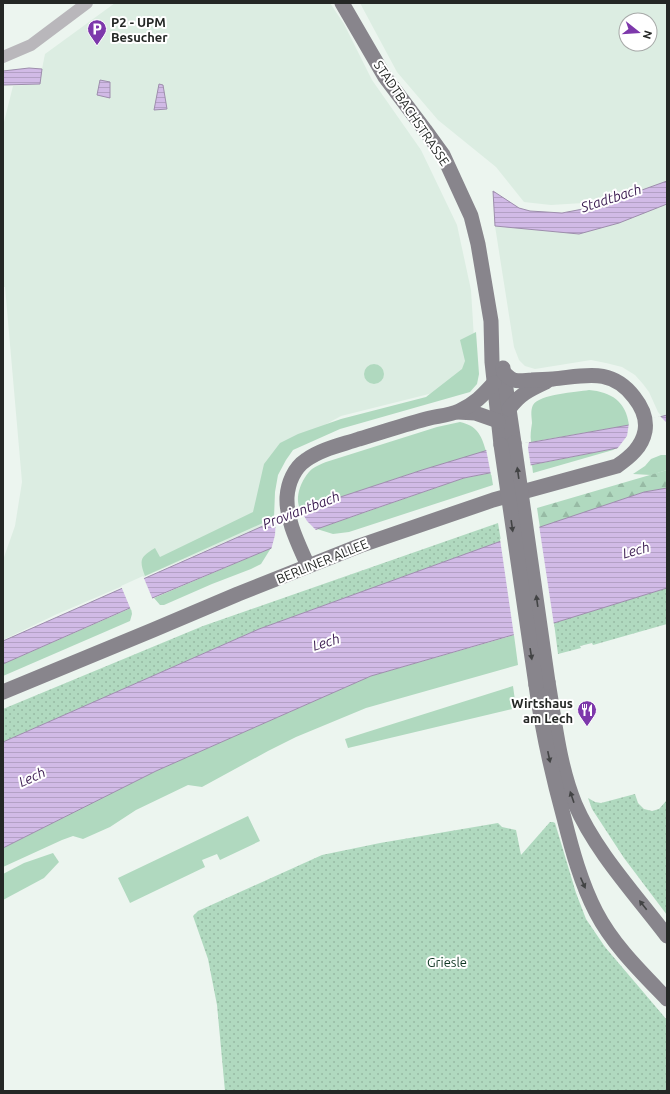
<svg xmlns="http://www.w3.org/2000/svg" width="670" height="1094" viewBox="0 0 670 1094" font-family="Ubuntu,sans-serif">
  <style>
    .built { fill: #dcede2; fill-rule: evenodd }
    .green { fill: #b0d9bf }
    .forest { fill: url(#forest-firs) }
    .park { fill: url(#park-dots) }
    .water { fill: url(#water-rules); stroke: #9d8eac }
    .pier { fill: #ecf5ef }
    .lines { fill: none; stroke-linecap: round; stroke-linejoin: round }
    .minor { stroke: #b9b7bb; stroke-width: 12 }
    .major { stroke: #88858c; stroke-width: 15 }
    .major-bridge { stroke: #88858c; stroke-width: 15 }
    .oneway { fill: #424344 }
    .labels { text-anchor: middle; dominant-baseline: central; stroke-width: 4; stroke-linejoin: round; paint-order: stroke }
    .poi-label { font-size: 13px; font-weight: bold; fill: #242725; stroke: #fff; text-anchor: start }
    .street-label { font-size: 13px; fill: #242725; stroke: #fff }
    .park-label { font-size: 13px; fill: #0f3622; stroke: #fff }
    .water-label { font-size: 14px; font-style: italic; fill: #3b1c51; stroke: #fff }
  </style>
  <defs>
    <pattern id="forest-firs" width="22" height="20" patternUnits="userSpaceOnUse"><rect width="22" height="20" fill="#b0d9bf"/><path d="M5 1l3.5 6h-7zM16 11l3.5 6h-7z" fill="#97baa4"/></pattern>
    <pattern id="park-dots" width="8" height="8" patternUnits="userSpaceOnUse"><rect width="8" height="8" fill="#b0d9bf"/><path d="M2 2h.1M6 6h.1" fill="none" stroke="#97baa4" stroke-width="1.8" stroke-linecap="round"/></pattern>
    <pattern id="water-rules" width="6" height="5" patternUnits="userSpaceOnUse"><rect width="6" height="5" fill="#d1bae6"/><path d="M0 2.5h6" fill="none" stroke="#b3a0c5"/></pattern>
  </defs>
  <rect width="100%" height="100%" fill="#ecf5ef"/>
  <!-- built -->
  <g class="built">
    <path d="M115,3H330L344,24L372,80L421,150L457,225L471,290L475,355L457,387L341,416L290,444L272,472V522L55,615L3,640V560L15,526L22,482L5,287H3V126L13,86L39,84L45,54Z"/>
    <path d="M360,3H667V181L628,195L583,203L551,205L524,202L496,167L438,120L397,72ZM626,20H650V44H626Z"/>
    <path d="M667,204V422L658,412L649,392L643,384L635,375L622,367L606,363L591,360L535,369L525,366L519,360L514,347L495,226L579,234L619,223Z"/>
  </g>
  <!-- green -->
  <g class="green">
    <path d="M476,332L479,374L477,384L470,392L340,429L293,450L286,460L278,475L275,492L274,518L145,576C139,560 140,557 155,548L160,557L253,512L264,464L280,443L298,434L341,419L426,397L462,369L465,361L460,340Z"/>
    <circle cx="374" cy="374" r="10"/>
    <path d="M589,390C611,392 626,401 629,425L531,442C530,435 531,430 532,423C532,418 530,411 533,405C540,394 576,392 589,390Z"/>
    <path d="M460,422C477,426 481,434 486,451L422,470L301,510C293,498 302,478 312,469C316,466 321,464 326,462L437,427Z"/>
    <path d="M617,448L613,450L533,473L532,465Z"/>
    <path d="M661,455H667V470L651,475L633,474L645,466L651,459Z"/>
    <path d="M491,473L493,485L349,532L333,534L317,529L464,478Z"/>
    <path d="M271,548L261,564L251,569L212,584L164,605H160L154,598Z"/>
    <path d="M131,608L132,614L130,621L3,676V664Z"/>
    <path d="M514,635L518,665L366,708L296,737L268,751L202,787L188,785L136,810L110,827L83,839L73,836L62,840L3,867V848L156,771L371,676Z"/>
    <path d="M513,686L516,708L348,748L345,739Z"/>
    <path d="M248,816L260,841L220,860L217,854L202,860L205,867L130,903L118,878Z"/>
    <path d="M53,853L59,862L44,878L3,900V874L24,863Z"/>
  </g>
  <!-- forest -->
  <path class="forest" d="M667,470V488L644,492L540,528L537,508Z"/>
  <!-- park -->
  <g class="park">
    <path d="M498,523L501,541L259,629L3,742V709L203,626Z"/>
    <path d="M667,588V624L593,645L592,643L580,646L581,648L558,654L554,623Z"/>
    <path d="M635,794L638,803L644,809L652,811L659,809L667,800V915L624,858L592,809L588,798L595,802L601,803Z"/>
    <path d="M550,822H553L555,823L576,893L586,919L605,947L667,1020V1091H225L217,1005L208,959L193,916L198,911L322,855L380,843L498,823L502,827L516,830L521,855Z"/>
  </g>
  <!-- water -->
  <g class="water">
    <path d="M29,68L42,69L40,84L3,85V71Z"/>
    <path d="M100,80L110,82V98L97,95Z"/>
    <path d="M159,84L163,85L167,109L154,110Z"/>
    <path d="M667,181V204L619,223L579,234L495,226L493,191L519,208L530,211L562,213L609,204L628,195Z"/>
    <path d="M667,415V433L617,448L464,478L368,511L317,529L157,596L3,664V641L272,522L301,510L422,470L488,450L629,425Z"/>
    <path d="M667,488V588L554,623L371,676L156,771L3,848V742L259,629L537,528L644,492Z"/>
  </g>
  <!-- pier -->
  <g class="pier">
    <path d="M660,416L667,423V435L618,450L617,449L627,436L629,423Z"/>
    <path d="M529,442L528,448L531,467L491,475L486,449Z"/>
    <path d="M300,509L307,521L317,531L271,550L275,535L276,518Z"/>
    <path d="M539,525L554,625L514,636L500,539Z"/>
    <path d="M143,576L153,600L131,610L121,586Z"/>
  </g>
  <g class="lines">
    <!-- minor -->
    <path class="minor" d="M3,57L31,45L87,3"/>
    <!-- major -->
    <g class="major">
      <path d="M342,3L385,77L425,130L443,155L471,216L478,244L491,321L492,362L501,445"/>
      <path d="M503,368L514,443"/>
      <path d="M509,409C520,394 529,390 546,382"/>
      <path d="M458,412L475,413L498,421"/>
      <path d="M308,566C299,545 286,521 287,497C288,483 294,468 306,460C321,449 341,445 359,439C383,432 406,424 430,418C439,416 450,415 459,411C475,404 483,395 494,383"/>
      <path d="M548,682C555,722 559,765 575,804C595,851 636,895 667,936"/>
      <path d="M536,685C542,730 552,774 564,818C572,850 581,883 596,912C613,945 641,972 667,999"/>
      <path d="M3,692L153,630L238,594L359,546L493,500L617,466C630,457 642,447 645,431C647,419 642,407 634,397C611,367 585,376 553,379C546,380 539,379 532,380C527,380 519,382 514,380C510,379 507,375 504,373"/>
    </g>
    <!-- major-bridge -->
    <g class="major-bridge">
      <path d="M514,443L548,682"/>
      <path d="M501,445L536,685"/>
    </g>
  </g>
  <!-- one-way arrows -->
  <defs><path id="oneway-solid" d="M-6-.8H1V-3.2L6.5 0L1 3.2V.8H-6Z"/></defs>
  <g class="oneway">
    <use href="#oneway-solid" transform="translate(518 473) rotate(-98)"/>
    <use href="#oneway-solid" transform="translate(512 526) rotate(82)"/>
    <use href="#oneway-solid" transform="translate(537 601) rotate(-98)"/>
    <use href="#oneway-solid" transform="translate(531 654) rotate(81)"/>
    <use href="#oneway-solid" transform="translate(549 757) rotate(78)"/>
    <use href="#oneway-solid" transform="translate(572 797) rotate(-109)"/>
    <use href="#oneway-solid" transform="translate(583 883) rotate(66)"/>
    <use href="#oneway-solid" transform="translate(643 905) rotate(-128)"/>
  </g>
  <!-- icons -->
  <defs>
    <g id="parking-pin" transform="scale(1)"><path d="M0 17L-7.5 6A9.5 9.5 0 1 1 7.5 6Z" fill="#7d38ab" stroke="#fff"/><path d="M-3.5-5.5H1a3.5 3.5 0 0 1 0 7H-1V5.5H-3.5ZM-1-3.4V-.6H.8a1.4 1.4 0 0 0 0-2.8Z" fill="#fff"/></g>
    <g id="restaurant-pin" transform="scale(1)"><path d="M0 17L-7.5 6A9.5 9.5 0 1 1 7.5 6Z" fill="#7d38ab" stroke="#fff"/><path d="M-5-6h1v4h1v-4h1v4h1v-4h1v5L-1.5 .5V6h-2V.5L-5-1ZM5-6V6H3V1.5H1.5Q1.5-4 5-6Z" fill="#fff"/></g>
  </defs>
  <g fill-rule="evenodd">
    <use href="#parking-pin" x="97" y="29"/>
    <use href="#restaurant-pin" x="587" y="710"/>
  </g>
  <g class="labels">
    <!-- poi labels -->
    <g class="poi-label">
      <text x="111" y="22">P2 - UPM<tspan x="111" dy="15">Besucher</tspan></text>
      <text x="573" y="703" text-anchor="end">Wirtshaus<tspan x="573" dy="15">am Lech</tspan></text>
    </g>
    <!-- street labels -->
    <g class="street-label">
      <text transform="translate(412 113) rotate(56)">STADTBACHSTRASSE</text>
      <text transform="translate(322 561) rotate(-22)">BERLINER ALLEE</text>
    </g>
    <!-- park labels -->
    <g class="park-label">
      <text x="447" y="962">Griesle</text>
    </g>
    <!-- water labels -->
    <g class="water-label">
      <text transform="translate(611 198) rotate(-18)">Stadtbach</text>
      <text transform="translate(301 510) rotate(-21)">Proviantbach</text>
      <text transform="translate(636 550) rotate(-15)">Lech</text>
      <text transform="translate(326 642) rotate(-17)">Lech</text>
      <text transform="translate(32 777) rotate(-25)">Lech</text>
    </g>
  </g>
  <!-- border -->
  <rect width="670" height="1094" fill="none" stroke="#242725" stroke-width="8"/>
  <!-- north arrow -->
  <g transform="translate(638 32) rotate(107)"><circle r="19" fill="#ffffff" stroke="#a7a9a8"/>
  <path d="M0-3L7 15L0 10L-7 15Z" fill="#7d38ab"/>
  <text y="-6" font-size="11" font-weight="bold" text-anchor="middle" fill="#242725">N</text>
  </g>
</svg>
